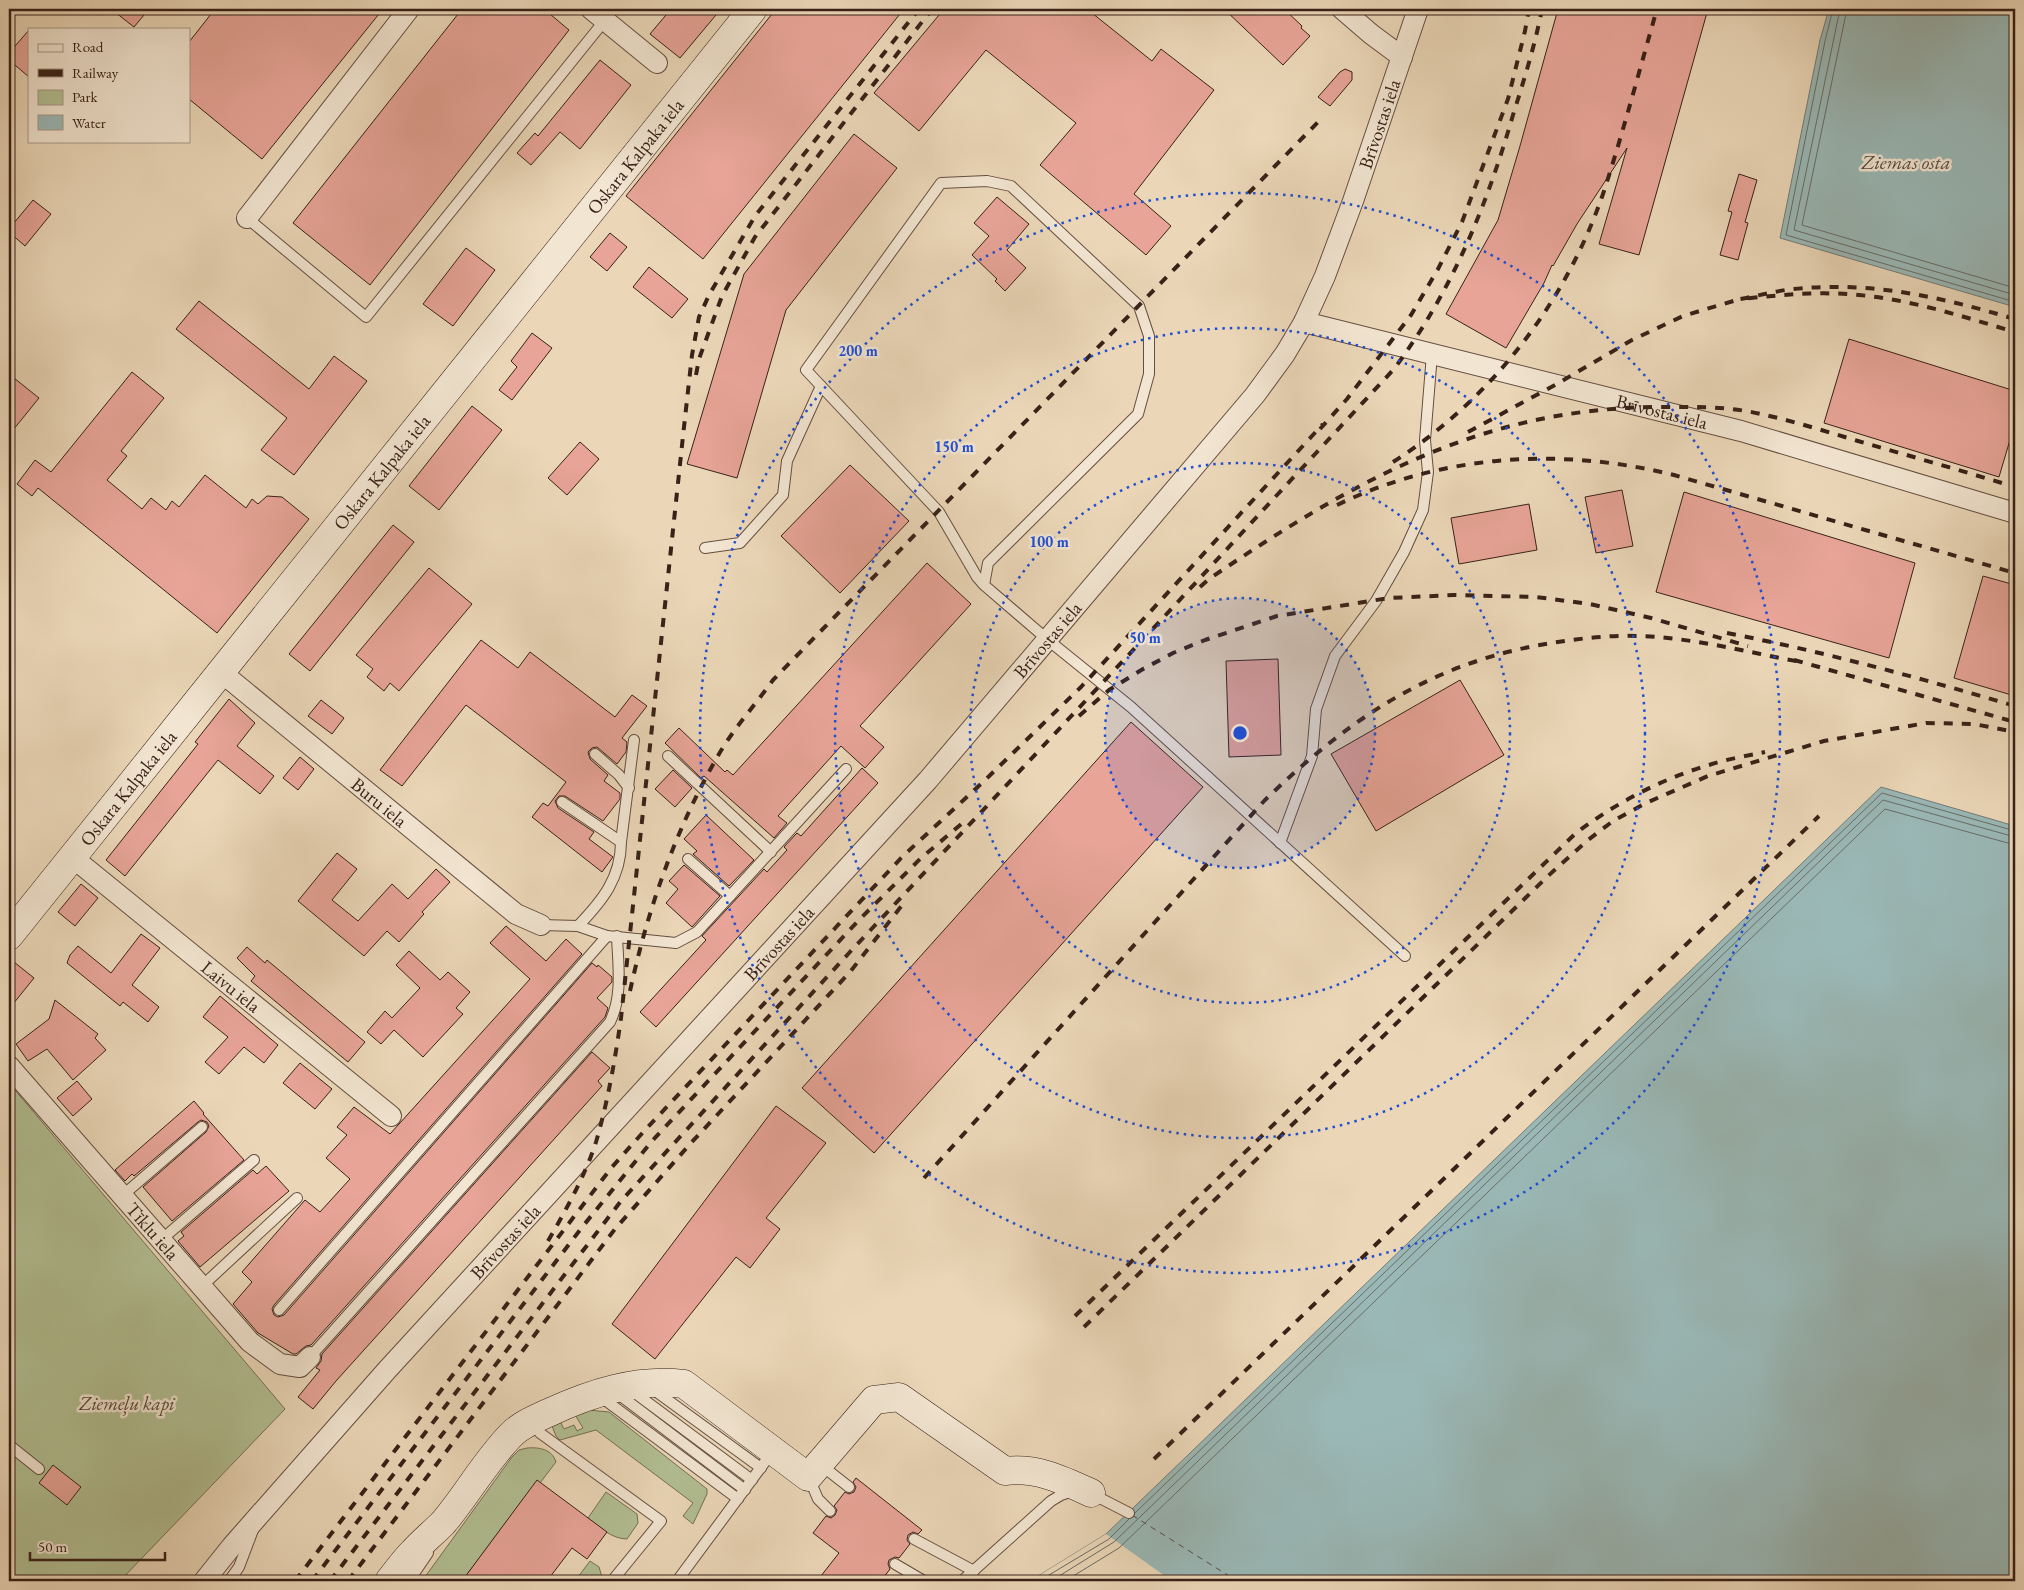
<svg xmlns="http://www.w3.org/2000/svg" width="2024" height="1590" viewBox="0 0 2024 1590" font-family="'EB Garamond',serif">
  <style>
    .green { fill: #b2bf93; stroke: #757056 }
    .water { fill: #9ab8b6; stroke: #737c77 }
    .pier { fill: #ebd7b8 }
    .lines { fill: none; stroke-linecap: round; stroke-linejoin: round }
    .shore { stroke: #696c67; stroke-width: 1 }
    .ferry { stroke: #554e47; stroke-width: 1; stroke-dasharray: 6 5; stroke-linecap: butt }
    .building { fill: #e7a497; stroke: #382118 }
    .lane-casing { stroke: #654e40; stroke-width: 12 }
    .street-casing { stroke: #654e40; stroke-width: 22 }
    .secondary-casing { stroke: #382118; stroke-width: 29 }
    .lane { stroke: #f2e5d1; stroke-width: 10 }
    .street { stroke: #f2e5d1; stroke-width: 20 }
    .secondary { stroke: #f2e5d1; stroke-width: 28 }
    .rail { stroke: #382118; stroke-width: 4; stroke-dasharray: 9 9; stroke-linecap: butt }
    .ring { fill: none; stroke: #1d4ed8; stroke-width: 2.5; stroke-dasharray: 2.5 5 }
    .labels { text-anchor: middle; dominant-baseline: central; stroke-width: 5; stroke-linejoin: round; paint-order: stroke }
    .street-label { font-size: 19px; fill: #382118; stroke: #f2e5d1 }
    .park-label { font-size: 19px; font-style: italic; fill: #564837; stroke: #f2e5d1 }
    .water-label { font-size: 20px; font-style: italic; fill: #554e47; stroke: #f2e5d1 }
    .centre { fill: #1d4ed8; stroke: #f2e5d1; stroke-width: 2.5 }
    .ring-label { font-size: 15px; text-anchor: middle; font-weight: bold; fill: #1d4ed8; stroke: #f2e5d1; stroke-width: 5; stroke-linejoin: round; paint-order: stroke }
  </style>
  <rect width="100%" height="100%" fill="#ebd7b8"/>
  <filter id="stains"><feTurbulence type="fractalNoise" baseFrequency=".004" numOctaves="4"/><feColorMatrix values="0 0 0 0 .2 0 0 0 0 .09 0 0 0 0 .02 0 0 0 .5 -.17"/></filter>
  <radialGradient id="worn" r=".72"><stop offset=".6" stop-color="#630" stop-opacity="0"/><stop offset="1" stop-color="#630" stop-opacity=".3"/></radialGradient>
  <!-- green -->
  <g class="green">
    <path d="M9,1083L285,1409L120,1581H9Z"/>
    <path d="M577,1409L609,1412L707,1489V1494L693,1524L683,1516L693,1503L596,1430L560,1440L556,1436L552,1426L560,1421L564,1429L574,1425L577,1431L583,1428L574,1413Z"/>
    <path d="M527,1448C539,1447 552,1449 556,1462L540,1483L537,1481L462,1581H422L512,1457L519,1450Z"/>
    <path d="M606,1492L637,1514L638,1523L627,1539C612,1539 599,1527 588,1518Z"/>
    <path d="M590,1561L599,1567L602,1577L598,1581H575Z"/>
  </g>
  <!-- water -->
  <g class="water">
    <path d="M1829,9H2015V307L1780,238L1820,40Z"/>
    <path d="M1881,787L2015,826V1581H1030L1106,1534Z"/>
  </g>
  <!-- pier -->
  <path class="pier" d="M1106,1534L1172,1581H1030Z"/>
  <g class="lines">
    <!-- shore -->
    <g class="shore">
      <path d="M1833,9L1825,41L1786,235L2015,302"/>
      <path d="M1840,9L1794,230L2015,295"/>
      <path d="M1847,9L1802,225L2015,288"/>
      <path d="M1135,1513L1882,793L2015,831"/>
      <path d="M1039,1581L1109,1539L1129,1519"/>
      <path d="M1051,1581L1114,1542L1883,800L2015,837"/>
      <path d="M1065,1581L1119,1548L1885,809L2015,845"/>
    </g>
    <!-- ferry -->
    <path class="ferry" d="M1132,1515L1237,1581"/>
  </g>
  <!-- building -->
  <g class="building">
    <path d="M111,9H149L134,27Z"/>
    <path d="M215,9H383L262,159L189,99V42Z"/>
    <path d="M462,9H544L569,30L370,285L293,223Z"/>
    <path d="M671,9H721L680,58L650,34Z"/>
    <path d="M776,9H904L703,259L626,196Z"/>
    <path d="M944,9H1087L1152,61L1161,49L1214,90L1134,194L1171,226L1146,255L1040,165L1076,123L986,50L919,131L874,93Z"/>
    <path d="M1224,9H1284L1302,26L1301,28L1310,36L1283,65Z"/>
    <path d="M1558,9H1708L1639,255L1599,244L1627,148L1577,224L1553,266L1552,265L1544,283L1506,348L1446,314L1498,220L1520,146Z"/>
    <path d="M29,30V77L9,60V53Z"/>
    <path d="M600,60L631,85L580,149L560,132L531,165L517,153L535,133L538,136Z"/>
    <path d="M1345,69L1352,72V80L1330,106L1318,97L1340,72Z"/>
    <path d="M854,134L897,168L786,310L737,478L687,464L744,274Z"/>
    <path d="M1739,174L1757,180L1745,222L1748,223L1738,260L1720,255L1732,212L1728,211Z"/>
    <path d="M997,197L1029,224L1007,250L1026,268L1005,291L995,281L997,279L972,255L989,236L974,223Z"/>
    <path d="M33,200L51,214L25,246L9,232V229Z"/>
    <path d="M610,233L627,247L607,271L590,257Z"/>
    <path d="M466,248L495,270L453,326L423,304Z"/>
    <path d="M649,267L688,299L672,318L633,287Z"/>
    <path d="M199,301L309,389L334,356L367,381L294,475L261,450L287,418L176,329Z"/>
    <path d="M532,333L552,348L512,400L499,390L517,367L511,361Z"/>
    <path d="M1849,339L2015,391V423L1999,477L1824,423Z"/>
    <path d="M132,372L164,398L121,451L127,456L107,480L142,509L151,498L166,510L172,501L179,507L205,475L246,508L252,499L258,504L267,496L282,497L309,519L217,633L38,488L32,496L17,484L35,460L51,472Z"/>
    <path d="M9,374L39,398L9,435Z"/>
    <path d="M472,406L502,430L439,510L409,486Z"/>
    <path d="M580,442L599,459L567,495L548,478Z"/>
    <path d="M850,465L909,521L840,593L781,536Z"/>
    <path d="M1622,490L1633,546L1596,553L1585,497Z"/>
    <path d="M1684,492L1915,563L1889,658L1656,592Z"/>
    <path d="M1529,504L1537,550L1459,564L1451,518Z"/>
    <path d="M393,525L414,542L310,671L289,654Z"/>
    <path d="M927,563L971,604L860,726L884,747L865,768L841,746L778,816L787,823L774,838L704,776L701,778L665,743L679,728L725,772L727,770L733,775Z"/>
    <path d="M429,568L472,604L399,691L390,683L384,691L367,677L373,669L356,655Z"/>
    <path d="M1983,576L2015,585V696L1954,678Z"/>
    <path d="M481,640L518,668L530,652L615,717L632,695L647,706L622,738L627,742L626,752L617,764L597,747L592,748L588,752L590,759L608,775L604,781L620,793V799L603,821L565,796H559L555,801L558,808L594,832L589,839L613,857L602,872L532,817L543,803L548,806L566,782L466,705L402,786L380,770Z"/>
    <path d="M1278,659L1281,755L1229,757L1226,661Z"/>
    <path d="M1460,680L1504,755L1376,831L1331,754Z"/>
    <path d="M229,699L255,723L237,746L274,776L260,794L218,760L125,876L106,860L198,744L195,742Z"/>
    <path d="M321,700L344,718L332,734L308,716Z"/>
    <path d="M1131,722L1203,787L874,1153L802,1088Z"/>
    <path d="M300,757L314,769L298,790L283,778Z"/>
    <path d="M862,768L878,783L656,1027L640,1012L706,940L702,936L764,869L767,872L787,850L784,847L797,833L801,836Z"/>
    <path d="M673,770L692,788L675,807L655,789Z"/>
    <path d="M706,815L754,860L729,886L693,854L697,851L684,839Z"/>
    <path d="M337,853L357,869L332,900L358,921L392,884L408,899L436,869L450,882L422,912L424,914L399,942L387,931L364,956L298,901Z"/>
    <path d="M684,865L720,896L692,927L666,903L678,889L669,881Z"/>
    <path d="M81,884L98,898L75,926L58,912Z"/>
    <path d="M506,926L546,961L566,939L582,954L274,1305L272,1309L274,1315L278,1317L284,1315L592,963L597,967L598,965L612,977V982L597,998L608,1008L605,1017L311,1345L306,1346L296,1354H293L258,1333L233,1304L252,1282L242,1272L305,1200L320,1212L350,1179L326,1158L347,1135L337,1127L354,1107L390,1134L530,979L490,943Z"/>
    <path d="M141,934L160,948L132,985L159,1007L148,1022L123,1002L120,1006L67,963L70,955L78,946L111,973Z"/>
    <path d="M247,947L265,963L267,960L365,1042L348,1062L251,981L255,976L237,958Z"/>
    <path d="M409,951L440,980L448,972L470,992L456,1008L463,1014L423,1057L394,1030L381,1044L367,1032L385,1011L392,1018L420,988L396,965Z"/>
    <path d="M9,958L34,978L9,1009Z"/>
    <path d="M220,996L278,1045L264,1063L244,1047L219,1074L205,1062L228,1037L203,1017Z"/>
    <path d="M55,1000L98,1034L95,1038L106,1050L73,1080L47,1049L28,1061L16,1044L49,1019Z"/>
    <path d="M592,1052L610,1068L598,1081L602,1086L336,1381L313,1409L298,1397L320,1370L316,1368L321,1361L322,1354Z"/>
    <path d="M300,1063L332,1089L315,1109L283,1083Z"/>
    <path d="M77,1081L92,1099L73,1116L57,1098Z"/>
    <path d="M194,1101L204,1113L203,1114L244,1160L172,1221L143,1187L206,1132L209,1126L207,1122L201,1120L198,1122L134,1176L132,1174L125,1181L115,1170Z"/>
    <path d="M776,1106L826,1143L766,1218L780,1229L750,1268L736,1257L655,1359L612,1324Z"/>
    <path d="M266,1166L289,1191L200,1267L178,1241L184,1236L181,1232L253,1170L257,1174Z"/>
    <path d="M53,1465L81,1487L67,1505L39,1483Z"/>
    <path d="M856,1478L922,1530L918,1534L913,1532L908,1535L907,1540L910,1544L899,1558L895,1557L889,1560L888,1564L890,1569L881,1581H817L839,1553L813,1533L826,1516L831,1518L835,1515L837,1510L834,1506L845,1492L849,1494L854,1492L856,1487L853,1482Z"/>
    <path d="M537,1480L607,1532L587,1559L572,1548L547,1581H462Z"/>
  </g>
  <g class="lines">
    <!-- lane casing -->
    <g class="lane-casing">
      <g id="lane">
        <path d="M247,218L366,317L605,20"/>
        <path d="M705,548L740,543L783,495L787,461L821,386"/>
        <path d="M984,585L988,563L1138,414L1149,374V336L1139,306L1011,186L987,181L941,183L806,370L939,512L977,577L984,585L1048,640L1131,707L1405,956"/>
        <path d="M595,754L619,775L629,788"/>
        <path d="M668,756L771,852"/>
        <path d="M562,802L621,842"/>
        <path d="M1280,843L1312,756L1316,709L1335,656L1376,601L1404,552L1423,510L1428,472L1425,440L1432,354"/>
        <path d="M688,859L730,896"/>
        <path d="M541,925L578,926L607,936L676,943L697,932L846,769"/>
        <path d="M578,926C602,901 621,878 621,842L634,740"/>
        <path d="M122,1196L202,1127"/>
        <path d="M161,1240L254,1160"/>
        <path d="M201,1287L297,1198"/>
        <path d="M279,1310L607,936"/>
        <path d="M310,1357L610,1022C623,995 618,965 617,936"/>
        <path d="M631,1390L752,1480"/>
        <path d="M654,1390L761,1468"/>
        <path d="M617,1393L745,1490"/>
        <path d="M601,1397L738,1499"/>
        <path d="M532,1421L540,1433L661,1521L612,1581"/>
        <path d="M9,1445L39,1469"/>
        <path d="M821,1465L849,1487"/>
        <path d="M809,1478L818,1499L830,1511"/>
        <path d="M1092,1494L1129,1513"/>
        <path d="M914,1539L974,1571"/>
        <path d="M895,1564L924,1581"/>
        <path d="M229,1581L239,1567L253,1530"/>
        <path d="M409,1581L428,1553"/>
        <path d="M677,1581L773,1451"/>
        <path d="M962,1581L1051,1501L1061,1495L1073,1491"/>
      </g>
    </g>
    <!-- street casing -->
    <g class="street-casing">
      <g id="street">
        <path d="M591,9L657,63"/>
        <path d="M1342,9L1371,34L1402,57"/>
        <path d="M247,218L409,9"/>
        <path id="s1" d="M1304,322L1741,431L2015,513"/>
        <path id="s2" d="M221,672L516,914L541,925"/>
        <path id="s3" d="M72,857L391,1116"/>
        <path id="s4" d="M9,1066L250,1342L280,1364L300,1367L310,1357"/>
        <path id="s5" d="M204,1581L232,1546L387,1370L928,780L1255,395L1285,354L1304,322L1325,276L1353,201L1418,9"/>
      </g>
    </g>
    <!-- secondary casing -->
    <g class="secondary-casing">
      <g id="secondary">
        <path id="s6" d="M9,936L753,9"/>
        <path d="M389,1581C397,1571 404,1561 413,1552C422,1542 433,1533 443,1523C467,1495 484,1463 510,1436C520,1425 535,1419 548,1413C591,1393 637,1378 684,1384L808,1477L874,1400L899,1397L1005,1471C1037,1467 1063,1480 1091,1493"/>
      </g>
    </g>
    <!-- lane -->
    <use href="#lane" class="lane"/>
    <!-- street -->
    <use href="#street" class="street"/>
    <!-- secondary -->
    <use href="#secondary" class="secondary"/>
    <!-- rail -->
    <g class="rail">
      <path d="M2015,319C1940,297 1873,281 1793,289C1775,291 1758,296 1740,299C1780,295 1819,291 1859,295C1913,300 1964,317 2015,332"/>
      <path d="M696,375L699,359L722,296L755,237L932,9"/>
      <path d="M1320,429L1347,399L1411,315L1438,269L1462,222L1508,99L1525,31L1529,9"/>
      <path d="M1468,432L1555,385L1632,340L1683,316L1740,299"/>
      <path d="M1393,462C1493,398 1568,300 1605,188C1624,129 1640,68 1657,9"/>
      <path d="M1337,505C1443,454 1561,447 1674,475L2015,573"/>
      <path d="M1200,587L1209,579C1351,483 1478,409 1655,407C1686,407 1716,406 1746,411C1784,418 1821,430 1858,441C1910,456 1963,471 2015,487"/>
      <path d="M1727,633C1825,652 1920,678 2015,706"/>
      <path d="M1794,660L2015,722"/>
      <path d="M1079,716L1109,690L1143,669L1173,653L1205,640L1277,616L1389,598L1454,595L1536,597L1590,604L1651,618L1748,646"/>
      <path d="M630,991C648,908 676,828 719,754C734,728 756,704 773,680L1320,120"/>
      <path d="M924,1178L1265,800C1346,722 1423,668 1534,646C1568,640 1602,635 1636,636C1691,637 1746,652 1801,662"/>
      <path d="M548,1241C566,1210 585,1176 596,1142C608,1101 615,1060 621,1018L683,436L692,355L699,317L709,295L755,216L919,9"/>
      <path d="M1075,1316L1576,833C1616,803 1661,779 1709,765C1727,759 1747,756 1765,752"/>
      <path d="M1084,1327L1548,876L1588,840L1613,821L1646,803L1708,776L1824,741L1926,723L1974,724L2015,732"/>
      <path d="M1154,1459L1819,816"/>
      <path d="M295,1581L612,1167L646,1129L903,856L982,783L1081,687L1323,424"/>
      <path d="M312,1581L583,1226L652,1141L858,921L920,859L966,820"/>
      <path d="M330,1581L621,1201L849,953L1136,647L1394,369C1452,291 1486,208 1513,115C1524,80 1535,45 1542,9"/>
      <path d="M348,1581L615,1229L691,1143L850,972L903,904"/>
    </g>
  </g>
  <!-- distance rings -->
  <circle cx="1240" cy="733" r="135" fill="#1d4ed8" fill-opacity=".12"/>
  <g class="ring">
    <circle cx="1240" cy="733" r="135"/>
    <circle cx="1240" cy="733" r="270"/>
    <circle cx="1240" cy="733" r="405"/>
    <circle cx="1240" cy="733" r="540"/>
  </g>
  <g class="labels">
    <!-- street labels -->
    <g class="street-label">
      <text stroke="none"><textPath href="#s5" startOffset="1885">Brīvostas iela</textPath></text>
      <text stroke="none"><textPath href="#s6" startOffset="1000">Oskara Kalpaka iela</textPath></text>
      <text stroke="none"><textPath href="#s1" startOffset="369">Brīvostas iela</textPath></text>
      <text stroke="none"><textPath href="#s6" startOffset="595">Oskara Kalpaka iela</textPath></text>
      <text stroke="none"><textPath href="#s5" startOffset="1264">Brīvostas iela</textPath></text>
      <text stroke="none"><textPath href="#s6" startOffset="190">Oskara Kalpaka iela</textPath></text>
      <text stroke="none"><textPath href="#s2" startOffset="205">Buru iela</textPath></text>
      <text stroke="none"><textPath href="#s5" startOffset="859">Brīvostas iela</textPath></text>
      <text stroke="none"><textPath href="#s3" startOffset="205">Laivu iela</textPath></text>
      <text stroke="none"><textPath href="#s4" startOffset="219">Tīklu iela</textPath></text>
      <text stroke="none"><textPath href="#s5" startOffset="454">Brīvostas iela</textPath></text>
    </g>
    <!-- park labels -->
    <g class="park-label">
      <text x="127" y="1403">Ziemeļu kapi</text>
    </g>
    <!-- water labels -->
    <g class="water-label">
      <text x="1906" y="162">Ziemas osta</text>
    </g>
  </g>
  <circle cx="1240" cy="733" r="8" class="centre"/>
  <g class="ring-label">
    <text x="858" y="356">200 m</text>
    <text x="954" y="452">150 m</text>
    <text x="1049" y="547">100 m</text>
    <text x="1145" y="643">50 m</text>
  </g>
  <!-- margin -->
  <rect width="2024" height="1590" fill="none" stroke="#ebd7b8" stroke-width="30"/>
  <rect x="10" y="10" width="2004" height="1570" fill="none" stroke="#382118" stroke-width="2.5"/>
  <rect x="15" y="15" width="1994" height="1560" fill="none" stroke="#382118"/>
  <!-- legend -->
  <rect x="28" y="28" width="162" height="115" fill="#f2e5d1" stroke="#a89787"/>
  <rect x="38" y="44" width="25" height="8" fill="#f2e5d1" stroke="#a89787"/>
  <text x="72" y="52" font-size="15" fill="#382118">Road</text>
  <rect x="38" y="69" width="25" height="8" fill="#382118" stroke="#a89787"/>
  <text x="72" y="78" font-size="15" fill="#382118">Railway</text>
  <rect x="38" y="90" width="25" height="15" fill="#b2bf93" stroke="#a89787"/>
  <text x="72" y="102" font-size="15" fill="#382118">Park</text>
  <rect x="38" y="115" width="25" height="15" fill="#9ab8b6" stroke="#a89787"/>
  <text x="72" y="128" font-size="15" fill="#382118">Water</text>
  <!-- scale -->
  <path d="M30 1552v8h135v-8" fill="none" stroke="#382118" stroke-width="2.5"/>
  <text x="38" y="1552" font-size="15" fill="#382118" stroke="#f2e5d1" stroke-width="4" paint-order="stroke">50 m</text>
  <rect width="100%" height="100%" filter="url(#stains)"/>
  <rect width="100%" height="100%" fill="url(#worn)"/>
</svg>
